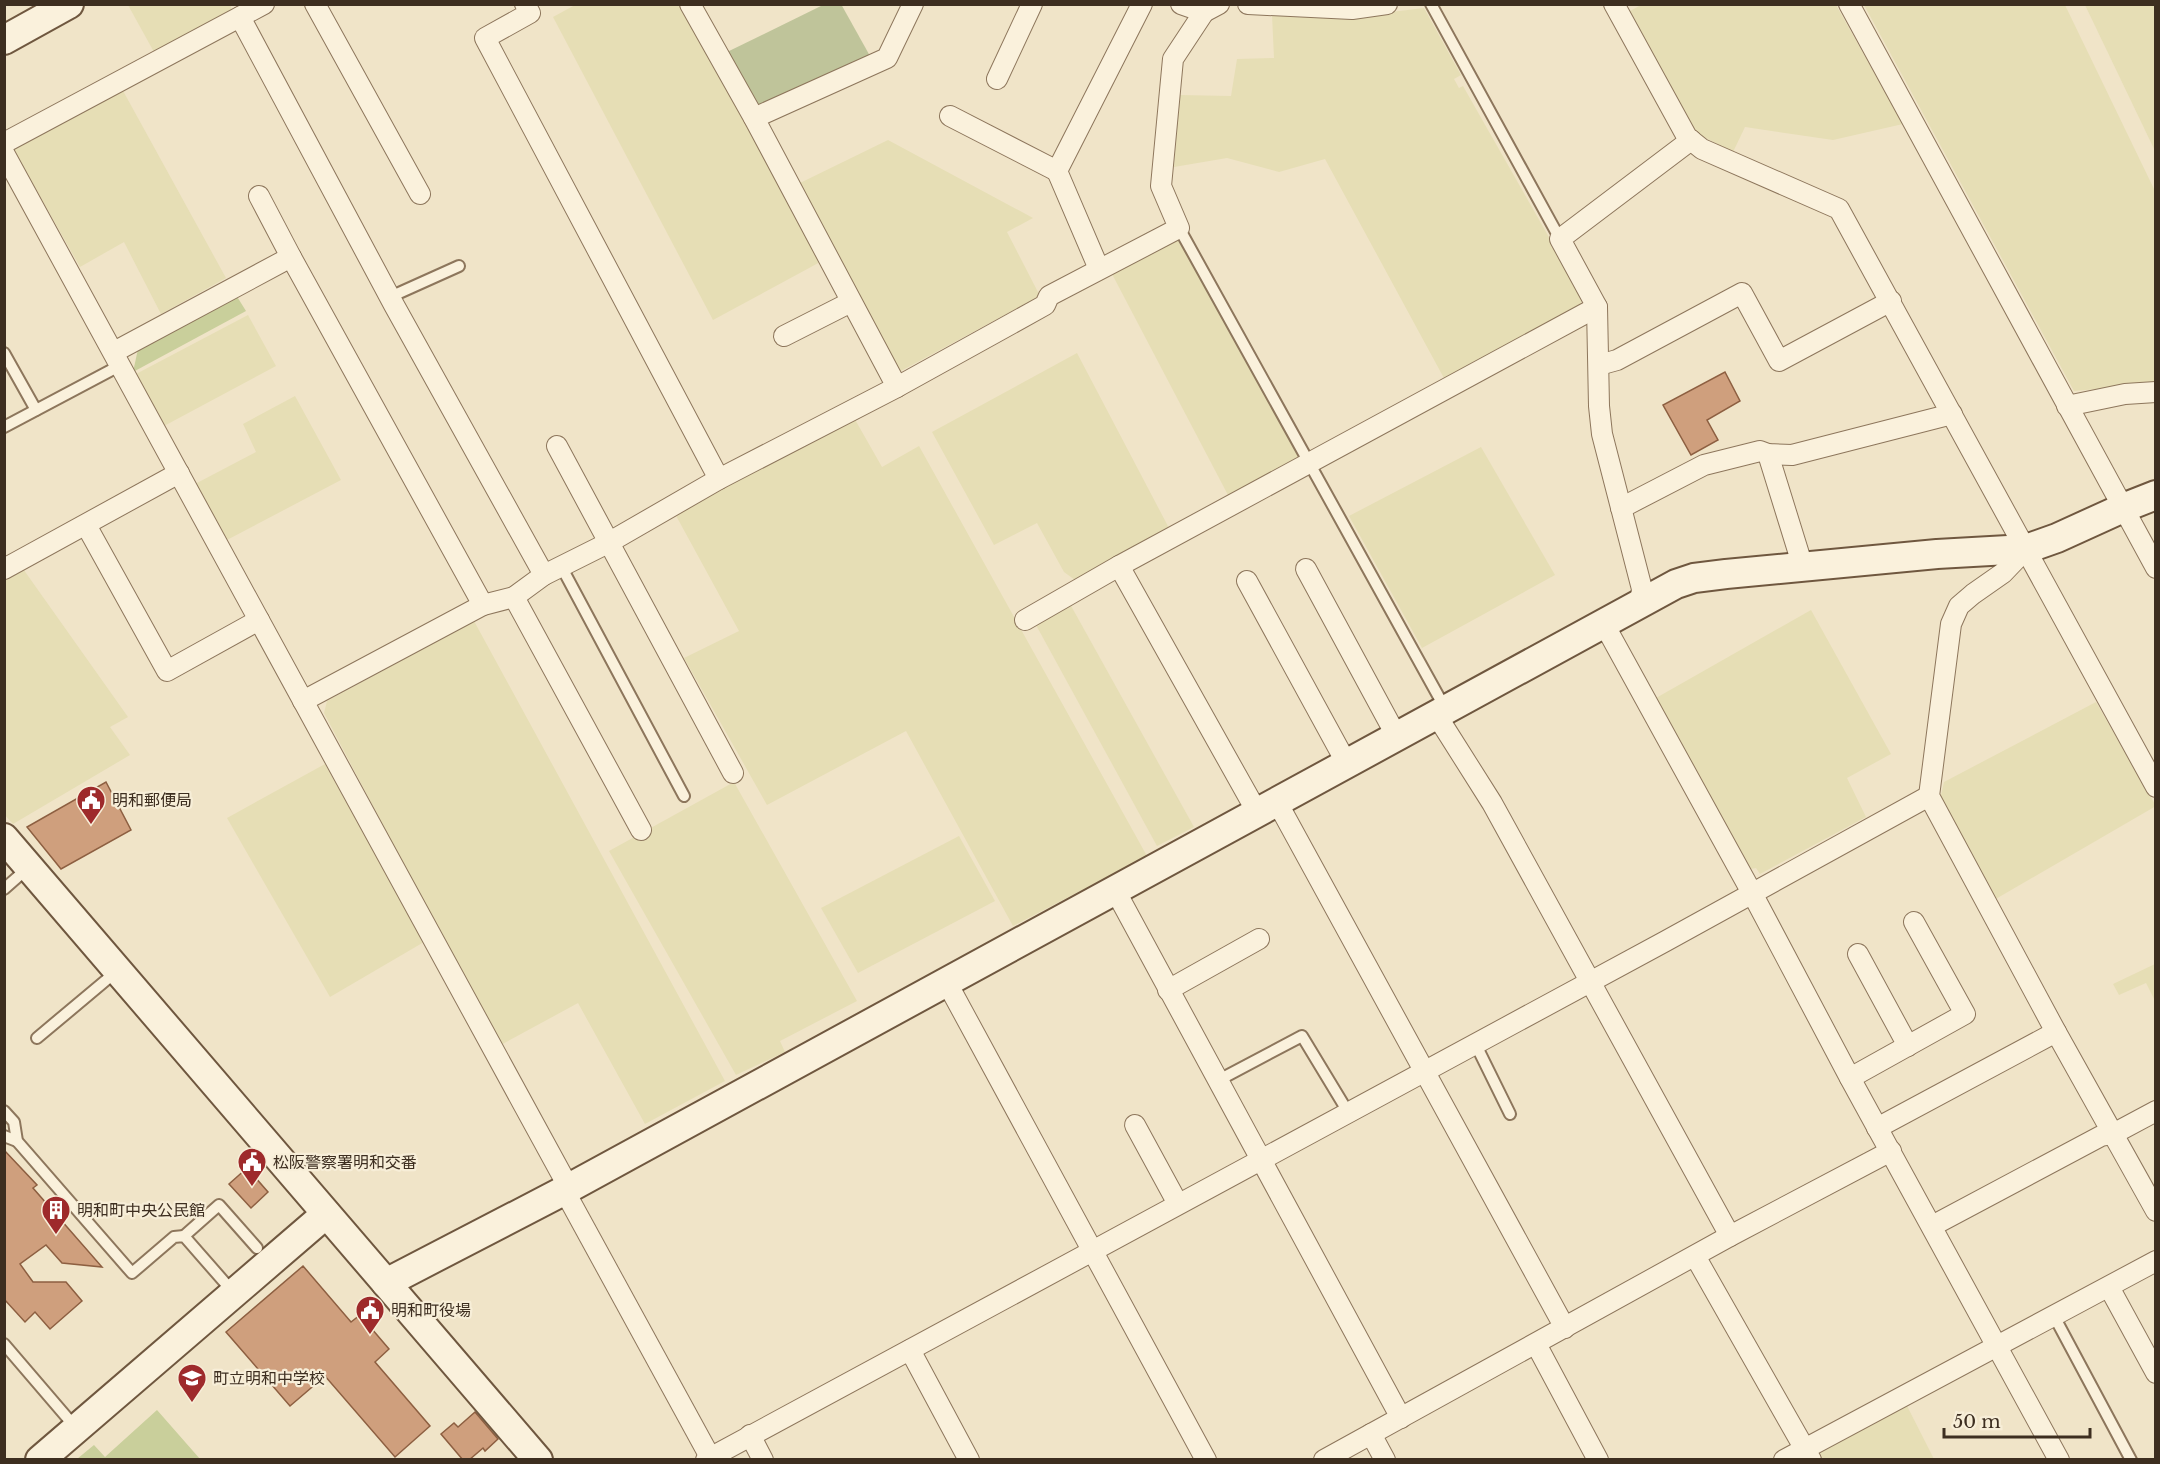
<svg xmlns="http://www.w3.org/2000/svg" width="2160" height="1464" viewBox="0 0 2160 1464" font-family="'Libre Baskerville','Noto Sans JP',serif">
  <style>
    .farmland { fill: #e6deb5 }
    .green { fill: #c9cf9b }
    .cemetery { fill: #bfc49a }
    .building { fill: #cf9f7d; stroke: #8d5f41; stroke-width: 1.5 }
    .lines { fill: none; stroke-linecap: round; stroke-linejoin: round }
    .lane-casing { stroke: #8d765c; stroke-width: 14 }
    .street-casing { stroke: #8d765c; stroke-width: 22 }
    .secondary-casing { stroke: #6f573f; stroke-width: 32 }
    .lane { stroke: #faf1dc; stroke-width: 10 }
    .street { stroke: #faf1dc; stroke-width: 20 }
    .secondary { stroke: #faf1dc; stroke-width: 28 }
    .labels { text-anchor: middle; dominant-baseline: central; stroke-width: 4.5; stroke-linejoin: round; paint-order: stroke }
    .poi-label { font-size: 16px; fill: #3d2e20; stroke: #f7eed8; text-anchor: start }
  </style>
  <rect width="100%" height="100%" fill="#f0e4c8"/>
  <!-- farmland -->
  <g class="farmland">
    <path d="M230,4L232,10L154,52L128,5Z"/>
    <path d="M1643,4L1836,5L1903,124L1833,140L1745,127L1733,152L1696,133L1628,12Z"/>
    <path d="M575,5H679L822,261L713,320L553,17Z"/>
    <path d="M1864,5H2065L2155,191V384L2074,391Z"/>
    <path d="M2085,5H2155V151Z"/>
    <path d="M1424,8L1461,75L1454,79L1459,88L1463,86L1583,297L1579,308L1445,380L1325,159L1279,172L1227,158L1174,167L1179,95L1231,96L1237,59L1274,58L1272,15L1358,16Z"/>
    <path d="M122,89L226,278L161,314L124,242L80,267L12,147Z"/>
    <path d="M888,140L1033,218L1007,232L1040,296L899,372L800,183Z"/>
    <path d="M1178,238L1303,460L1229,497L1112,274Z"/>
    <path d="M248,315L276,366L164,426L136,374Z"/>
    <path d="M1077,353L1170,530L1075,580L1064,572L1037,523L994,545L932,432Z"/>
    <path d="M295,396L341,480L225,541L195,484L256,452L243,424Z"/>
    <path d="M853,416L882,467L919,446L1147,856L1013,926L906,731L767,805L684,658L739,631L674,512Z"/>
    <path d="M1481,447L1555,575L1422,648L1349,516Z"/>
    <path d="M21,566L128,717L110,727L130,755L13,824L4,814V575Z"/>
    <path d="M1070,604L1194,827L1157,846L1036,625Z"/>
    <path d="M1811,610L1891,754L1847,778L1866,817L1760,874L1756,868L1751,869L1656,698Z"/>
    <path d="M474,621L725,1081L645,1124L578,1003L499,1046L324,713L327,701Z"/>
    <path d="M2096,702L2156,806L1994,900L1940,799L1944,782Z"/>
    <path d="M325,764L424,942L330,997L227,818Z"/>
    <path d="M734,782L857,1001L780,1041L785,1052L736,1075L609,851Z"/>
    <path d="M959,836L995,901L858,973L821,908Z"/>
    <path d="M2155,964V1001L2146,983L2119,995L2113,984Z"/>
    <path d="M1905,1402L1934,1459H1818L1814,1451Z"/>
  </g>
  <!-- green -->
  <g class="green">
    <path d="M236,295L246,311L133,372L138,349Z"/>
    <path d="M157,1410L200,1459H77L94,1445L105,1457Z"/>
  </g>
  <!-- cemetery -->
  <path class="cemetery" d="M841,4L870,56L755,108L725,53L823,5Z"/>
  <!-- building -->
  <g class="building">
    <path d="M1725,372L1740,401L1707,420L1718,440L1691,455L1663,405Z"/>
    <path d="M106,782L131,830L61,869L27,827Z"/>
    <path d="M4,1150L37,1185L33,1188L102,1267L62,1263L46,1245L20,1264L33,1282H66L82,1301L50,1329L35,1312L25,1322L4,1299Z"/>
    <path d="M247,1168L268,1192L251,1208L229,1184Z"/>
    <path d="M303,1266L351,1322L360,1315L389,1349L375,1362L430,1426L395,1457L325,1376L290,1406L226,1332Z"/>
    <path d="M475,1412L498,1439L485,1451L483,1448L469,1460H463L441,1434L454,1423L458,1427Z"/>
  </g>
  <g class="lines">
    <!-- lane casing -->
    <g class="lane-casing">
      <g id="lane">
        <path d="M1431,4L1560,239"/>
        <path d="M1179,228L1445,708"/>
        <path d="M390,297L459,266"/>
        <path d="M4,353L36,410"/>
        <path d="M4,427L121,365"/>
        <path d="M561,566L684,796"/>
        <path d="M4,889L29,867"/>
        <path d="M37,1038L117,971"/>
        <path d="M1475,1043L1510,1114"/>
        <path d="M1217,1081L1302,1036L1348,1112"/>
        <path d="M4,1111L14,1122L17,1141L132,1273L174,1237L184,1236L233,1292"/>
        <path d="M4,1136L17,1141"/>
        <path d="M184,1236L219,1205L257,1248"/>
        <path d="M2054,1316L2131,1460"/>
        <path d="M4,1344L76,1428"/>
      </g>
    </g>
    <!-- street casing -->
    <g class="street-casing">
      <g id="street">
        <path d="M315,4L420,194"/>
        <path d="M525,4L530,13L485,38L719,479"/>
        <path d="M690,4L754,118L897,387"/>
        <path d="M1181,4L1204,12L1219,4"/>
        <path d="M1248,4L1352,9L1387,4"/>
        <path d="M1614,4L1687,137L1702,149L1839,209L2156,787"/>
        <path d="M1849,4L2156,568"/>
        <path d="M240,17L394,305L544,575"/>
        <path d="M997,79L1032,4"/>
        <path d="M950,116L1057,171"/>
        <path d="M754,118L887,58L913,4"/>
        <path d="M4,143L264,4"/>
        <path d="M4,153L569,1188"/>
        <path d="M259,196L291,257"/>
        <path d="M1099,269L1057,171L1142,4"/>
        <path d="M784,336L851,302"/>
        <path d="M114,352L291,257L483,605"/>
        <path d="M1599,365L1617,360L1742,293L1779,361L1891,301"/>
        <path d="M2067,406L2125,394L2156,392"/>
        <path d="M557,446L733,773"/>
        <path d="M1768,454L1803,567"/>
        <path d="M1621,508L1704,465L1760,451L1768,454L1792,455L1952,414"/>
        <path d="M86,525L167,671L259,620"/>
        <path d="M2026,549L2003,573L1973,594L1959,606L1951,624L1929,796L2056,1032L2156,1211"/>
        <path d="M1119,566L1257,812"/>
        <path d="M4,569L179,473"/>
        <path d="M1306,569L1397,737"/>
        <path d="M1247,581L1347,764"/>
        <path d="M514,597L641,830"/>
        <path d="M1640,604L1642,589L1602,434L1599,406L1597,307L1560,239L1691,140"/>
        <path d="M1025,620L1119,566L1597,307"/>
        <path d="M1604,624L1752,893L1850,1078L2059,1460"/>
        <path d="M303,701L483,605L514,597L544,575L608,543L719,479L897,387L1045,305L1049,296L1179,228L1161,186L1173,59L1204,12"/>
        <path d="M1437,716L1492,803L1730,1236"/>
        <path d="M1277,802L1565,1328"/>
        <path d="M1115,890L1401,1418"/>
        <path d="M1858,954L1908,1046"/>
        <path d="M946,981L1206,1460"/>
        <path d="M1168,990L1259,939"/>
        <path d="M1850,1078L1965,1014L1914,922"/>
        <path d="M1135,1125L1178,1204"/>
        <path d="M1877,1128L2056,1032"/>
        <path d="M564,1190L710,1457"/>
        <path d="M1932,1226L2101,1136L2113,1134L2156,1111"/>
        <path d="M1695,1256L1811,1460"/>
        <path d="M2109,1287L2156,1373"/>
        <path d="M1536,1344L1598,1460"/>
        <path d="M910,1350L969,1460"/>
        <path d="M1371,1434L1385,1460"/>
        <path d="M750,1435L763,1460"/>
        <path d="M706,1460L1664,942L1929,796"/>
        <path d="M1324,1460L1730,1236L1891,1151"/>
        <path d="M1784,1460L2156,1261"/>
      </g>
    </g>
    <!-- secondary casing -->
    <g class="secondary-casing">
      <g id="secondary">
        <path d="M4,40L69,4"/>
        <path d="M4,838L538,1460"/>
        <path d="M386,1283L569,1188L1676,584L1694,578L1726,574L1937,554L2026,549L2057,538L2123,508L2156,495"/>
        <path d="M40,1460L326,1214"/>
      </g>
    </g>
    <!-- lane -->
    <use href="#lane" class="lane"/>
    <!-- street -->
    <use href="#street" class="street"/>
    <!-- secondary -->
    <use href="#secondary" class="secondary"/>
  </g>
  <!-- icons -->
  <defs>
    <g id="civic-pin" transform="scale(1.5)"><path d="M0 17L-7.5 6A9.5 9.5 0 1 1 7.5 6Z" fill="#9e2a2b" stroke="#f7eed8"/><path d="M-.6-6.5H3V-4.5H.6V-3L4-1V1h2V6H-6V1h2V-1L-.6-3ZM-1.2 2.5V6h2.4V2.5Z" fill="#fff"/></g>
    <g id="building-pin" transform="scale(1.5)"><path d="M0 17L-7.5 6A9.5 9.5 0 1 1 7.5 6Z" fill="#9e2a2b" stroke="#f7eed8"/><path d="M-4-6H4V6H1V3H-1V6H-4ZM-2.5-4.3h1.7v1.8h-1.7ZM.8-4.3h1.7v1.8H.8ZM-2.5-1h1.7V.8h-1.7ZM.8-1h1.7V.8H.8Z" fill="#fff"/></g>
    <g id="school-pin" transform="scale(1.5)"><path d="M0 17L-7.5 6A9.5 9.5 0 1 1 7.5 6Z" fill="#9e2a2b" stroke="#f7eed8"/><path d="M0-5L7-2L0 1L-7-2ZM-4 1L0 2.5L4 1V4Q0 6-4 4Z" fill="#fff"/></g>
  </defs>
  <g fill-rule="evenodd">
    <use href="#civic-pin" x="91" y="800"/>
    <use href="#civic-pin" x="252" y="1162"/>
    <use href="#building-pin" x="56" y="1210"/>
    <use href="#civic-pin" x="370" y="1310"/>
    <use href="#school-pin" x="192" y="1378"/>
  </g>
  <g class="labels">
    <!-- poi labels -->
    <g class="poi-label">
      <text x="112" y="800">明和郵便局</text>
      <text x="273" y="1162">松阪警察署明和交番</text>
      <text x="77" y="1210">明和町中央公民館</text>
      <text x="391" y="1310">明和町役場</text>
      <text x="213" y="1378">町立明和中学校</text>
    </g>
  </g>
  <!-- border -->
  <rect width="2160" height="1464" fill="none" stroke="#3d2e20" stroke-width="12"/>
  <!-- scale -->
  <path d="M1944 1428v9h146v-9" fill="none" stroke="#3d2e20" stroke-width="3"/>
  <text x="1953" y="1428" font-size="18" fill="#3d2e20" stroke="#f7eed8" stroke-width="4.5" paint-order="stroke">50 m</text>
</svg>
